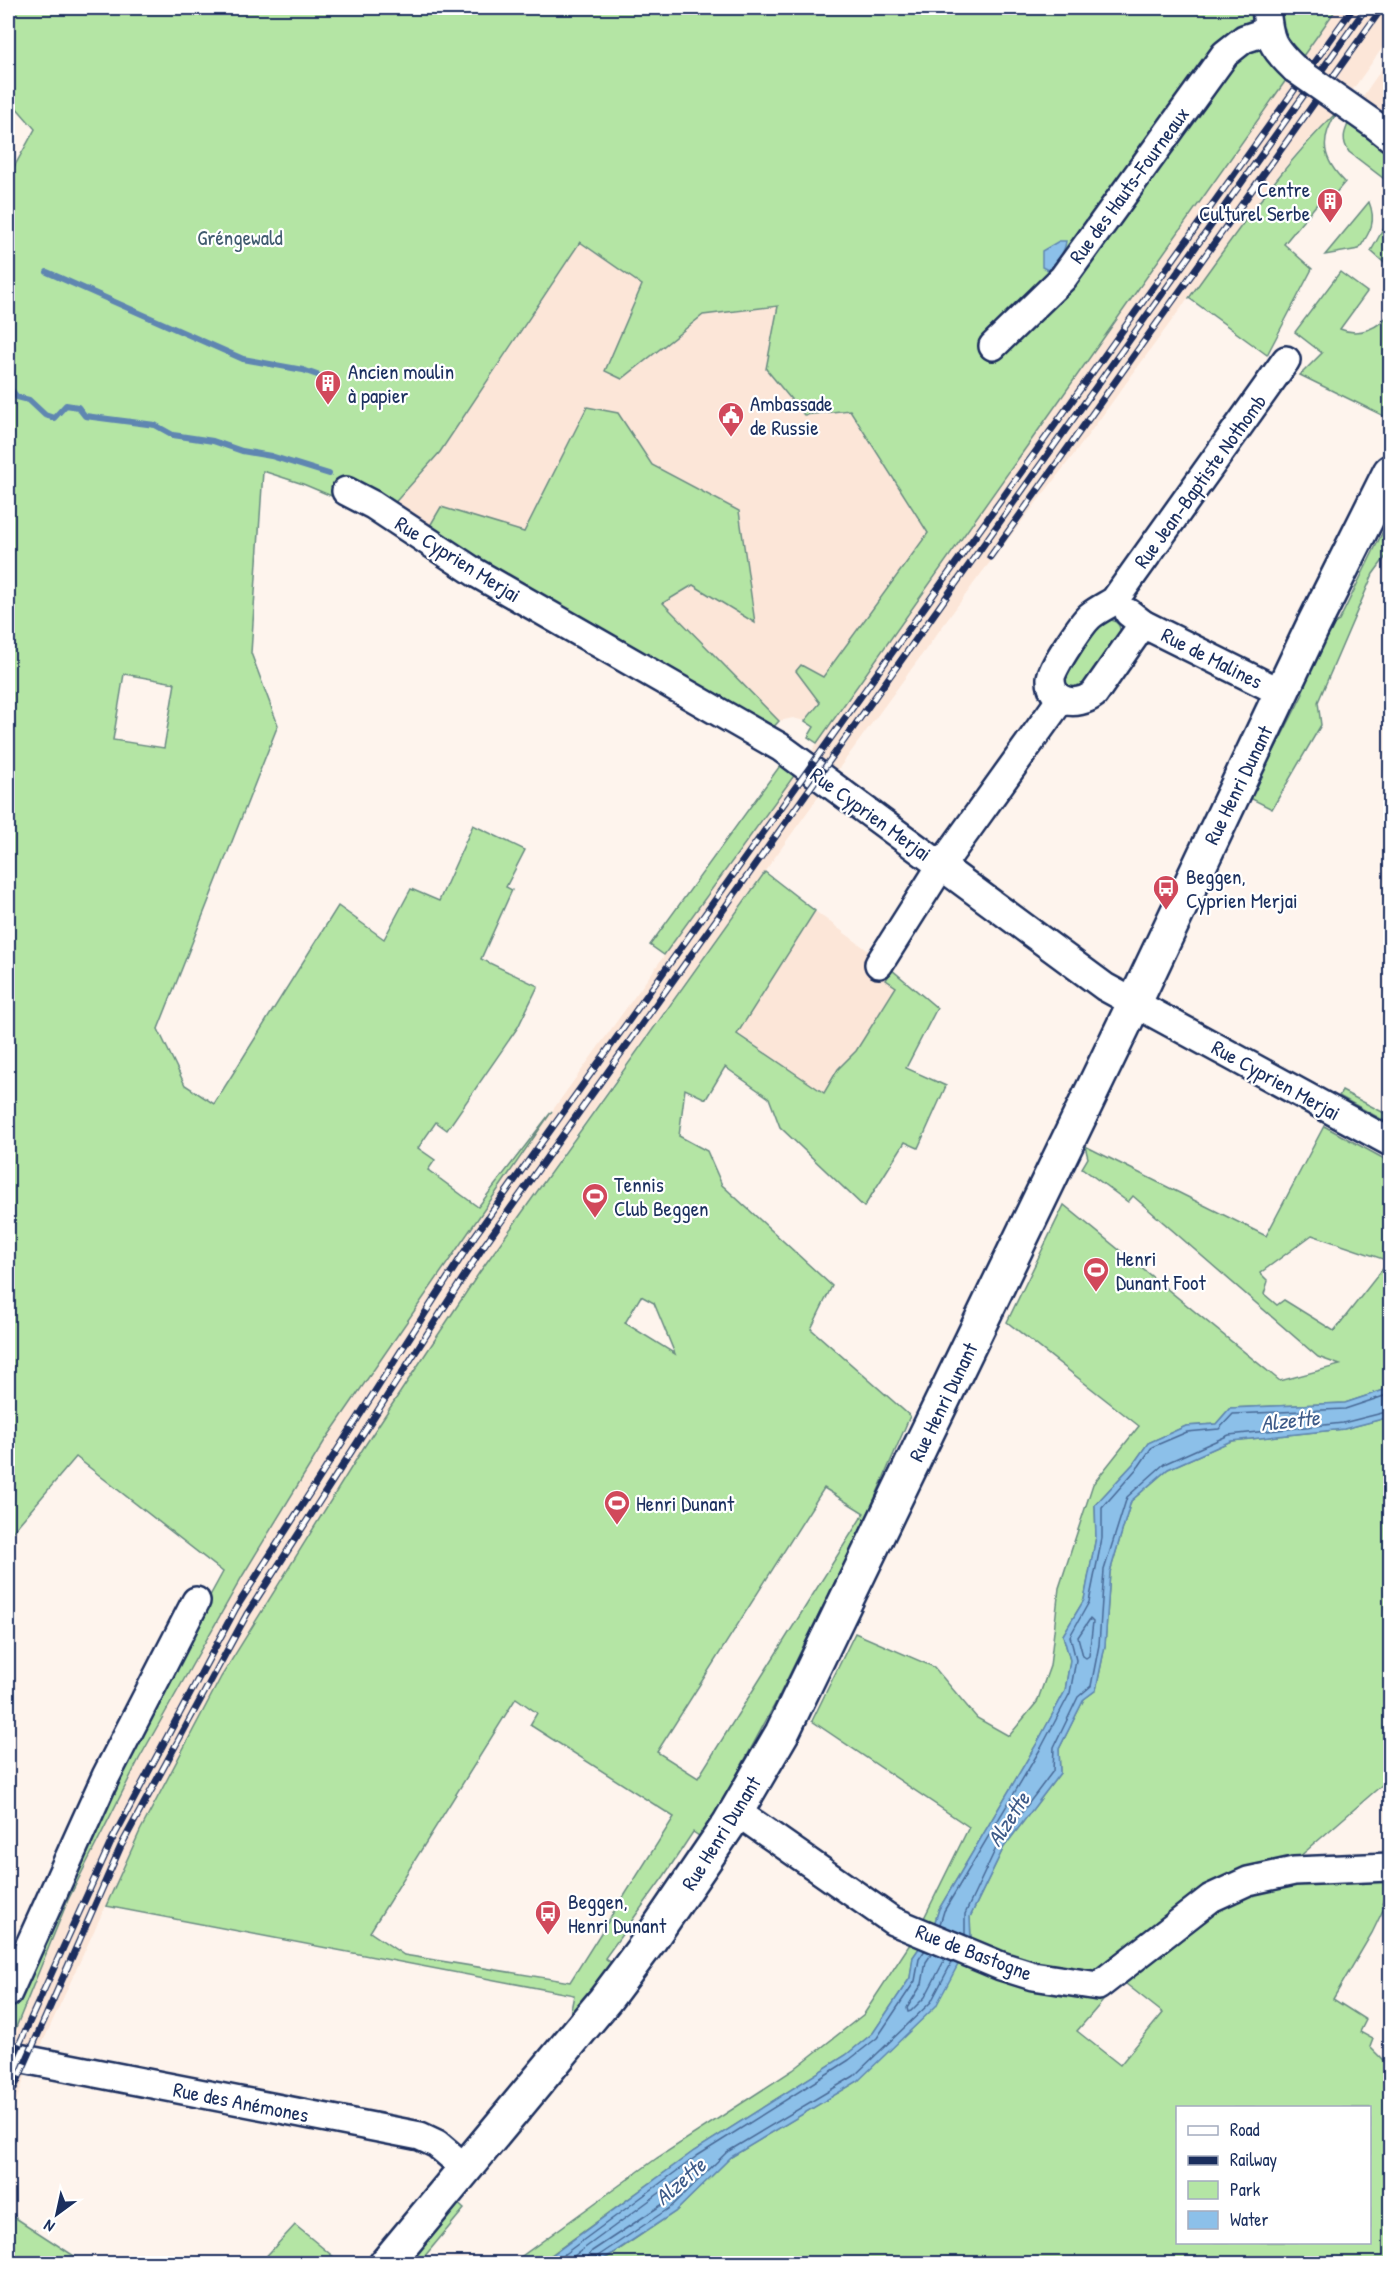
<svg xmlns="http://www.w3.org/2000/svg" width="1398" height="2271" viewBox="0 0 1398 2271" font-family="'Patrick Hand',sans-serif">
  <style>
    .built { fill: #fce6d8 }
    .green { fill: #b4e5a4; stroke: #688a81; stroke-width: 1.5; fill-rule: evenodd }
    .water { fill: #8cc0e9; stroke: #5f86b1; stroke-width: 1.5 }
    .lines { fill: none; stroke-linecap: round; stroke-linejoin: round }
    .shore { stroke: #486996; stroke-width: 1.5 }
    .stream { stroke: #5f86b1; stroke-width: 6 }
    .minor-casing { stroke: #1b2f5e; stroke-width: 32 }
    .major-casing { stroke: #1b2f5e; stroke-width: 38 }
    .minor { stroke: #fff; stroke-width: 27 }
    .major { stroke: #fff; stroke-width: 33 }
    .rail-casing { stroke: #1b2f5e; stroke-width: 7 }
    .rail { stroke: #fff; stroke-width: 4.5; stroke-dasharray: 14; stroke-linecap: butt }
    .minor-bridge-casing { stroke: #1b2f5e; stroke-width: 32; stroke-linecap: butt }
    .minor-bridge { stroke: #fff; stroke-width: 27 }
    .labels { text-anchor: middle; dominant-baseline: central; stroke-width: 4.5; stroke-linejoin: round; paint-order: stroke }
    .street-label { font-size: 21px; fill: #1b2f5e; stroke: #fff }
    .poi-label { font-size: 21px; fill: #1b2f5e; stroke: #fff; text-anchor: start }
    .park-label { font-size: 21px; fill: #415c70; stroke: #fff }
    .water-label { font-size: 22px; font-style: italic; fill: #3d5a88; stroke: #fff }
  </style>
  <rect width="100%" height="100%" fill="#fef4ed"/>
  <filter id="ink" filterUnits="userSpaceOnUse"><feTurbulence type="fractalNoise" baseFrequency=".0167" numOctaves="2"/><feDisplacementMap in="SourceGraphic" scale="12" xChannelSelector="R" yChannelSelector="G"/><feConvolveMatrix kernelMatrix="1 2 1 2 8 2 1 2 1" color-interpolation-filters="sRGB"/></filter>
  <g filter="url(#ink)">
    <!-- built -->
    <g class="built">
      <path d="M1337,8H1390V37L1337,112L1308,140L1276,178L1075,453L980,575L821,793L570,1143L479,1273L364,1447L221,1677L140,1831L41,2046L38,2056L27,2072L8,2122V2047L68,1900L139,1759L243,1575L324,1442L552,1111L796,773Z"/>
      <path d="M1390,57V105L1380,117L1359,102Z"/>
      <path d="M644,102L982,498L805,721L793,718L779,721L770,731L377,498Z"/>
      <path d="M815,911L870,952L868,957L891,972L886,980L896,987L856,1051L838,1069L824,1094L737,1033Z"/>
    </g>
    <!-- green -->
    <g class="green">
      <path d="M8,8H1337L817,743L808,737L814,727L805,721L820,703L796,671L801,665L823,677L928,533L850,410L804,415L766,369L778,306L703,315L622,379L605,371L642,285L580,242L440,452L391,507L341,500L303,484L263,471L251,653L278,725L158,1029L185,1085L214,1104L338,906L384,939L411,889L439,901L473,825L525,850L506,887L512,890L481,959L538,986L518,1027L447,1130L436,1122L418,1148L435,1160L428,1170L478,1207L552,1111L324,1442L243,1575L139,1759L68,1900L8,2047V2010L56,1893L126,1749L223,1572L76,1457L8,1537V178L35,129L8,98ZM124,674L175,683L164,748L113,740Z"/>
      <path d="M1337,112C1319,140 1322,159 1345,182L1328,202L1322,198L1284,244L1312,269L1267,355L1189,298C1236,234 1280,167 1337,112Z"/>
      <path d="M1350,120L1390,153V198L1388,182L1349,152C1341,140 1344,132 1350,120Z"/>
      <path d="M1369,202C1377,222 1370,232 1359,249L1325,255Z"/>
      <path d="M1390,217V268L1371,251Z"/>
      <path d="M1340,272L1367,292L1340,329C1359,337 1380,328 1390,312V419L1300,375L1322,353L1295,332Z"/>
      <path d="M587,407L618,413L652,465L739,511L755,623L693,585L663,603L779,721L770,731L427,531L441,507L524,532Z"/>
      <path d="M1390,517V551L1373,574L1318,702L1321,725L1272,809L1250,798L1303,694L1301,684L1327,628L1339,621Z"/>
      <path d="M1104,619C1117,619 1123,626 1119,638L1086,688H1064V673L1098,623Z"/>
      <path d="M782,763L796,773L664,955L650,945Z"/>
      <path d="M765,872L815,911L737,1034L824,1093L838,1069L856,1051L896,987L886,980L892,970L937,1008L906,1068L946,1086L918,1148L905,1142L864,1207L780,1127L769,1098L725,1067L706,1099L685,1089L679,1136L707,1151L722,1185L832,1286L811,1329L910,1416L868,1514L776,1702L729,1789L741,1803L714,1846L693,1832L664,1876L605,1958L625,1973L583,2026L570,2015L574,1995L106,1906L140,1831L221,1677L364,1447L479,1273ZM641,1296L654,1303L675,1354L625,1323ZM824,1488L864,1513L698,1778L657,1752ZM516,1698L537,1713L530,1725L674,1817L570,1982L404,1955L370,1932Z"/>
      <path d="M1342,1091L1390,1116V1124L1339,1096Z"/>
      <path d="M1324,1126L1390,1162V1388L1345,1403L1230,1408L1216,1424L1186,1426L1148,1443L1134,1463L1095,1505L1096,1537L1084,1600L1063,1635L1070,1660L1065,1691L1036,1745L939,1909L933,1928L913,1957L910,1978L873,2033L846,2055L694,2151L540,2263L511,2264L657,2158L793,2070L864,2014L912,1941L897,1912L922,1922L969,1827L812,1721L855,1633L934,1667L977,1718L1009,1736L1037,1702L1050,1666L1059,1588L1093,1484L1139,1426L1007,1322L1064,1205L1280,1381L1340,1365L1318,1357L1133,1196L1128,1202L1082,1168L1088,1158L1085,1146L1266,1236ZM1312,1235L1389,1261L1334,1331L1284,1300L1277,1305L1264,1294L1268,1281L1260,1273Z"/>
      <path d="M1390,1417V1778L1298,1858L1386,1878L1389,1882L1382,1904L1385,1906L1372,1933L1333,1999L1366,2020L1360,2032L1373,2039L1370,2047L1390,2067V2263L598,2264L675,2212L731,2157L858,2081L971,1940L970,1917L1004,1847L1060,1773L1059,1749L1084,1699L1096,1690L1105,1646L1110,1572L1131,1501L1168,1469L1231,1441L1344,1429ZM1121,1980L1163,2013L1120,2065L1077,2031ZM1178,2108H1370V2242H1178Z"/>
      <path d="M454,2200L464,2209L419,2263L401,2264Z"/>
      <path d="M8,2213L85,2263H8Z"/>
      <path d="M295,2225L341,2263H260Z"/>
    </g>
    <!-- water -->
    <g class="water">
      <path d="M1059,241H1066C1065,253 1056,262 1048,270L1042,267V251Z"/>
      <path d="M1390,1388V1417L1344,1429L1231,1441L1168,1469L1131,1501L1110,1572L1105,1646L1096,1690L1084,1699L1059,1749L1060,1773L1004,1847L970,1917L971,1940L936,2006L858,2081L731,2157L675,2212L598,2263L540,2264L694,2151L846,2055L873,2033L910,1978L913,1957L933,1928L939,1909L1036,1745L1065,1691L1070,1660L1063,1635L1084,1600L1096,1537L1095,1505L1134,1463L1148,1443L1186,1426L1216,1424L1230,1408L1345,1403Z"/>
    </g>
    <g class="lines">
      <!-- shore -->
      <g class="shore">
        <path d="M1090,1619L1093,1622L1089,1656L1086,1658L1083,1656L1078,1637Z"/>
        <path d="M940,1924L944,1911L1041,1748L1070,1693L1076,1660L1070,1636L1089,1602L1102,1538V1508L1139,1466L1152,1447L1187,1432L1219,1429L1233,1414L1345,1409L1390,1394"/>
        <path d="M965,1935V1914L998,1844L1053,1771L1054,1747L1078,1697L1091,1686L1099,1645L1104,1570L1127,1497L1164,1464L1229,1435L1343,1423L1390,1411"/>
        <path d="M932,1953L926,1962L922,1984L907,2008L908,2012L911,2011L925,1997L945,1959"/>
        <path d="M551,2264L697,2156L849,2060L877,2038L915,1981L919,1959L925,1950"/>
        <path d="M563,2264L688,2172H692V2176L666,2202L592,2251L588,2257V2264"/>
        <path d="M595,2264L598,2256L671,2207L727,2152L854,2076L931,2002L952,1962"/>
      </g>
      <!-- stream -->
      <g class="stream">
        <path d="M47,272L243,359L303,370L320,376"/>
        <path d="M8,386L17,397L29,400L45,415L54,418L66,405L78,407L85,416L155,425L173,435L213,441L242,451L271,456L329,474"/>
      </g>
      <!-- minor casing -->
      <g class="minor-casing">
        <g id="minor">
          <path d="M1266,8C1269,40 1271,46 1295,69"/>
          <path d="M1375,125L1390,137"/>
          <path d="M993,346L1063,278L1225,54L1244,39L1268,31"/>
          <path d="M346,491L373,505L476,573L780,747L1105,987L1390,1142"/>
          <path d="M1129,613L1143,624L1282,693"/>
          <path d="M1143,624L1094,694C1077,707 1050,704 1051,678C1051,669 1082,623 1090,616C1097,610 1106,606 1114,601L1286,360"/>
          <path d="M879,964L941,866L1061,699"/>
          <path d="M737,1812L893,1921L1001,1966L1033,1976L1098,1986L1211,1898L1248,1881L1294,1871L1390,1867"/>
          <path d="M8,1993L106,1776L196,1601"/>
          <path d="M8,2056L420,2136L437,2144L465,2168"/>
        </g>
      </g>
      <!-- major casing -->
      <g class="major-casing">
        <path id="major" d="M386,2264L605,2000L650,1940L729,1824L782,1733L1134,1004L1312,628L1390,472"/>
      </g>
      <!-- minor -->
      <use href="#minor" class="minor"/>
      <!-- major -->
      <use href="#major" class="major"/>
      <!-- rail casing -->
      <g class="rail-casing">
        <g id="rail">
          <path d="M990,557L1382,8"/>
          <path d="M8,2069L112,1840L236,1608L474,1237L1353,8"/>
          <path d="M8,2102L121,1846L247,1614L483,1247L1366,8"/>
        </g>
      </g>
      <!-- rail -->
      <use href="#rail" class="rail"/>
      <!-- minor-bridge casing -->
      <g class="minor-bridge-casing">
        <path id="minor-bridge" d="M1295,69L1375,125"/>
      </g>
      <!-- minor-bridge -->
      <use href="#minor-bridge" class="minor-bridge"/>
    </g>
  </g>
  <!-- icons -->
  <defs>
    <g id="building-pin" transform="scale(1.35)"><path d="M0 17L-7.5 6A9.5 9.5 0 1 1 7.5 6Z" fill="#d1495b" stroke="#fff"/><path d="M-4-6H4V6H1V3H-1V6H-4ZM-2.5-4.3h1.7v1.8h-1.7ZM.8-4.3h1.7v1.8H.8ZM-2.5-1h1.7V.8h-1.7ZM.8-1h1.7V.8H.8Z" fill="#fff"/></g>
    <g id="civic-pin" transform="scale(1.35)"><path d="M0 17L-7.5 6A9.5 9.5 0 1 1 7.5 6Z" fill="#d1495b" stroke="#fff"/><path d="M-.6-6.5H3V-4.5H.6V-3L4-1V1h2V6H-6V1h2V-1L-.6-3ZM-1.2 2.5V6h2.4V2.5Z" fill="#fff"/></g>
    <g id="bus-pin" transform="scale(1.35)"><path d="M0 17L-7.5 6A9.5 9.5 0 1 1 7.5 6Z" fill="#d1495b" stroke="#fff"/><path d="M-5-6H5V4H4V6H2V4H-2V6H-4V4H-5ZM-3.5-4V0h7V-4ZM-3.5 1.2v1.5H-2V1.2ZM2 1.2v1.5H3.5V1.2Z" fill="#fff"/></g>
    <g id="stadium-pin" transform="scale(1.35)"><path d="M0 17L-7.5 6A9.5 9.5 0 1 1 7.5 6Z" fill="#d1495b" stroke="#fff"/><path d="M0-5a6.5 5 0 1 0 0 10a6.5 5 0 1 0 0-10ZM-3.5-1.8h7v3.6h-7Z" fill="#fff"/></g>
  </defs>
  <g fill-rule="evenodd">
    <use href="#building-pin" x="1330" y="201"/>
    <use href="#building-pin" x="328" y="383"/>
    <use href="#civic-pin" x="731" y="415"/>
    <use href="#bus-pin" x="1166" y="888"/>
    <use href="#stadium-pin" x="595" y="1196"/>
    <use href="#stadium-pin" x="1096" y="1270"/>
    <use href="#stadium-pin" x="617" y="1503"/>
    <use href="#bus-pin" x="548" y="1913"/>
  </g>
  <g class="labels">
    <!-- street labels -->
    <g class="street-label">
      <text transform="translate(1129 185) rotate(-54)">Rue des Hauts-Fourneaux</text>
      <text transform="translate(1200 481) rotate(-54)">Rue Jean-Baptiste Nothomb</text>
      <text transform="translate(458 559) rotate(32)">Rue Cyprien Merjai</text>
      <text transform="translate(1212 658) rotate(27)">Rue de Malines</text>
      <text transform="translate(1238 785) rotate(-64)">Rue Henri Dunant</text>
      <text transform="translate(871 814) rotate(36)">Rue Cyprien Merjai</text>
      <text transform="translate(1276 1080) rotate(29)">Rue Cyprien Merjai</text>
      <text transform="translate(943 1402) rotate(-64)">Rue Henri Dunant</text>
      <text transform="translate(721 1833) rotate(-58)">Rue Henri Dunant</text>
      <text transform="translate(974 1952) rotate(21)">Rue de Bastogne</text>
      <text transform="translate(241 2102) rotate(11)">Rue des Anémones</text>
    </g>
    <!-- poi labels -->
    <g class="poi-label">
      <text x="1310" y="189" text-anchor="end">Centre<tspan x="1310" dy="24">Culturel Serbe</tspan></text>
      <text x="348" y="371">Ancien moulin<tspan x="348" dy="24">à papier</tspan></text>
      <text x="750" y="403">Ambassade<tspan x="750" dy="24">de Russie</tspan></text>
      <text x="1186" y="876">Beggen,<tspan x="1186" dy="24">Cyprien Merjai</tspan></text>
      <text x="614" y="1184">Tennis<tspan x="614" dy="24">Club Beggen</tspan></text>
      <text x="1116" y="1258">Henri<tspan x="1116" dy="24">Dunant Foot</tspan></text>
      <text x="636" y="1503">Henri Dunant</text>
      <text x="568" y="1901">Beggen,<tspan x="568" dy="24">Henri Dunant</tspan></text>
    </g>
    <!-- park labels -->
    <g class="park-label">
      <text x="240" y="237">Gréngewald</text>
    </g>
    <!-- water labels -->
    <g class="water-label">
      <text transform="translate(1290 1420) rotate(-6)">Alzette</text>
      <text transform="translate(1008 1819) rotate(-57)">Alzette</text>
      <text transform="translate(680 2181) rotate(-41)">Alzette</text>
    </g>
  </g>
  <!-- margin -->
  <rect width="1398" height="2271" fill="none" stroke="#fff" stroke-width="30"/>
  <rect x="15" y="15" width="1368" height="2241" fill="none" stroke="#1b2f5e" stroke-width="2" filter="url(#ink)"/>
  <!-- legend -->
  <rect x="1176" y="2106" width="195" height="138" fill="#ffffff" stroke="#a4acbf" stroke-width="1.5"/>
  <rect x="1188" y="2126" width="30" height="9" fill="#ffffff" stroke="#a4acbf" stroke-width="1.5"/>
  <text x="1230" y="2136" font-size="18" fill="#1b2f5e">Road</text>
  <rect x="1188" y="2156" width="30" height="9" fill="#1b2f5e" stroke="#a4acbf" stroke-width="1.5"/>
  <text x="1230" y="2166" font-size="18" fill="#1b2f5e">Railway</text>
  <rect x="1188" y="2181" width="30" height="18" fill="#b4e5a4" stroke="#a4acbf" stroke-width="1.5"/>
  <text x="1230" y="2196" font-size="18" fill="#1b2f5e">Park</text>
  <rect x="1188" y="2211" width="30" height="18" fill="#8cc0e9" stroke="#a4acbf" stroke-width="1.5"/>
  <text x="1230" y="2226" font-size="18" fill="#1b2f5e">Water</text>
  <!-- north arrow -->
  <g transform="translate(57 2214) rotate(213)" stroke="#ffffff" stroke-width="4.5" paint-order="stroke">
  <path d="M0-4.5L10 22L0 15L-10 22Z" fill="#1b2f5e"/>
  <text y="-9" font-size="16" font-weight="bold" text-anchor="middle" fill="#1b2f5e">N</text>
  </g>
</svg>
